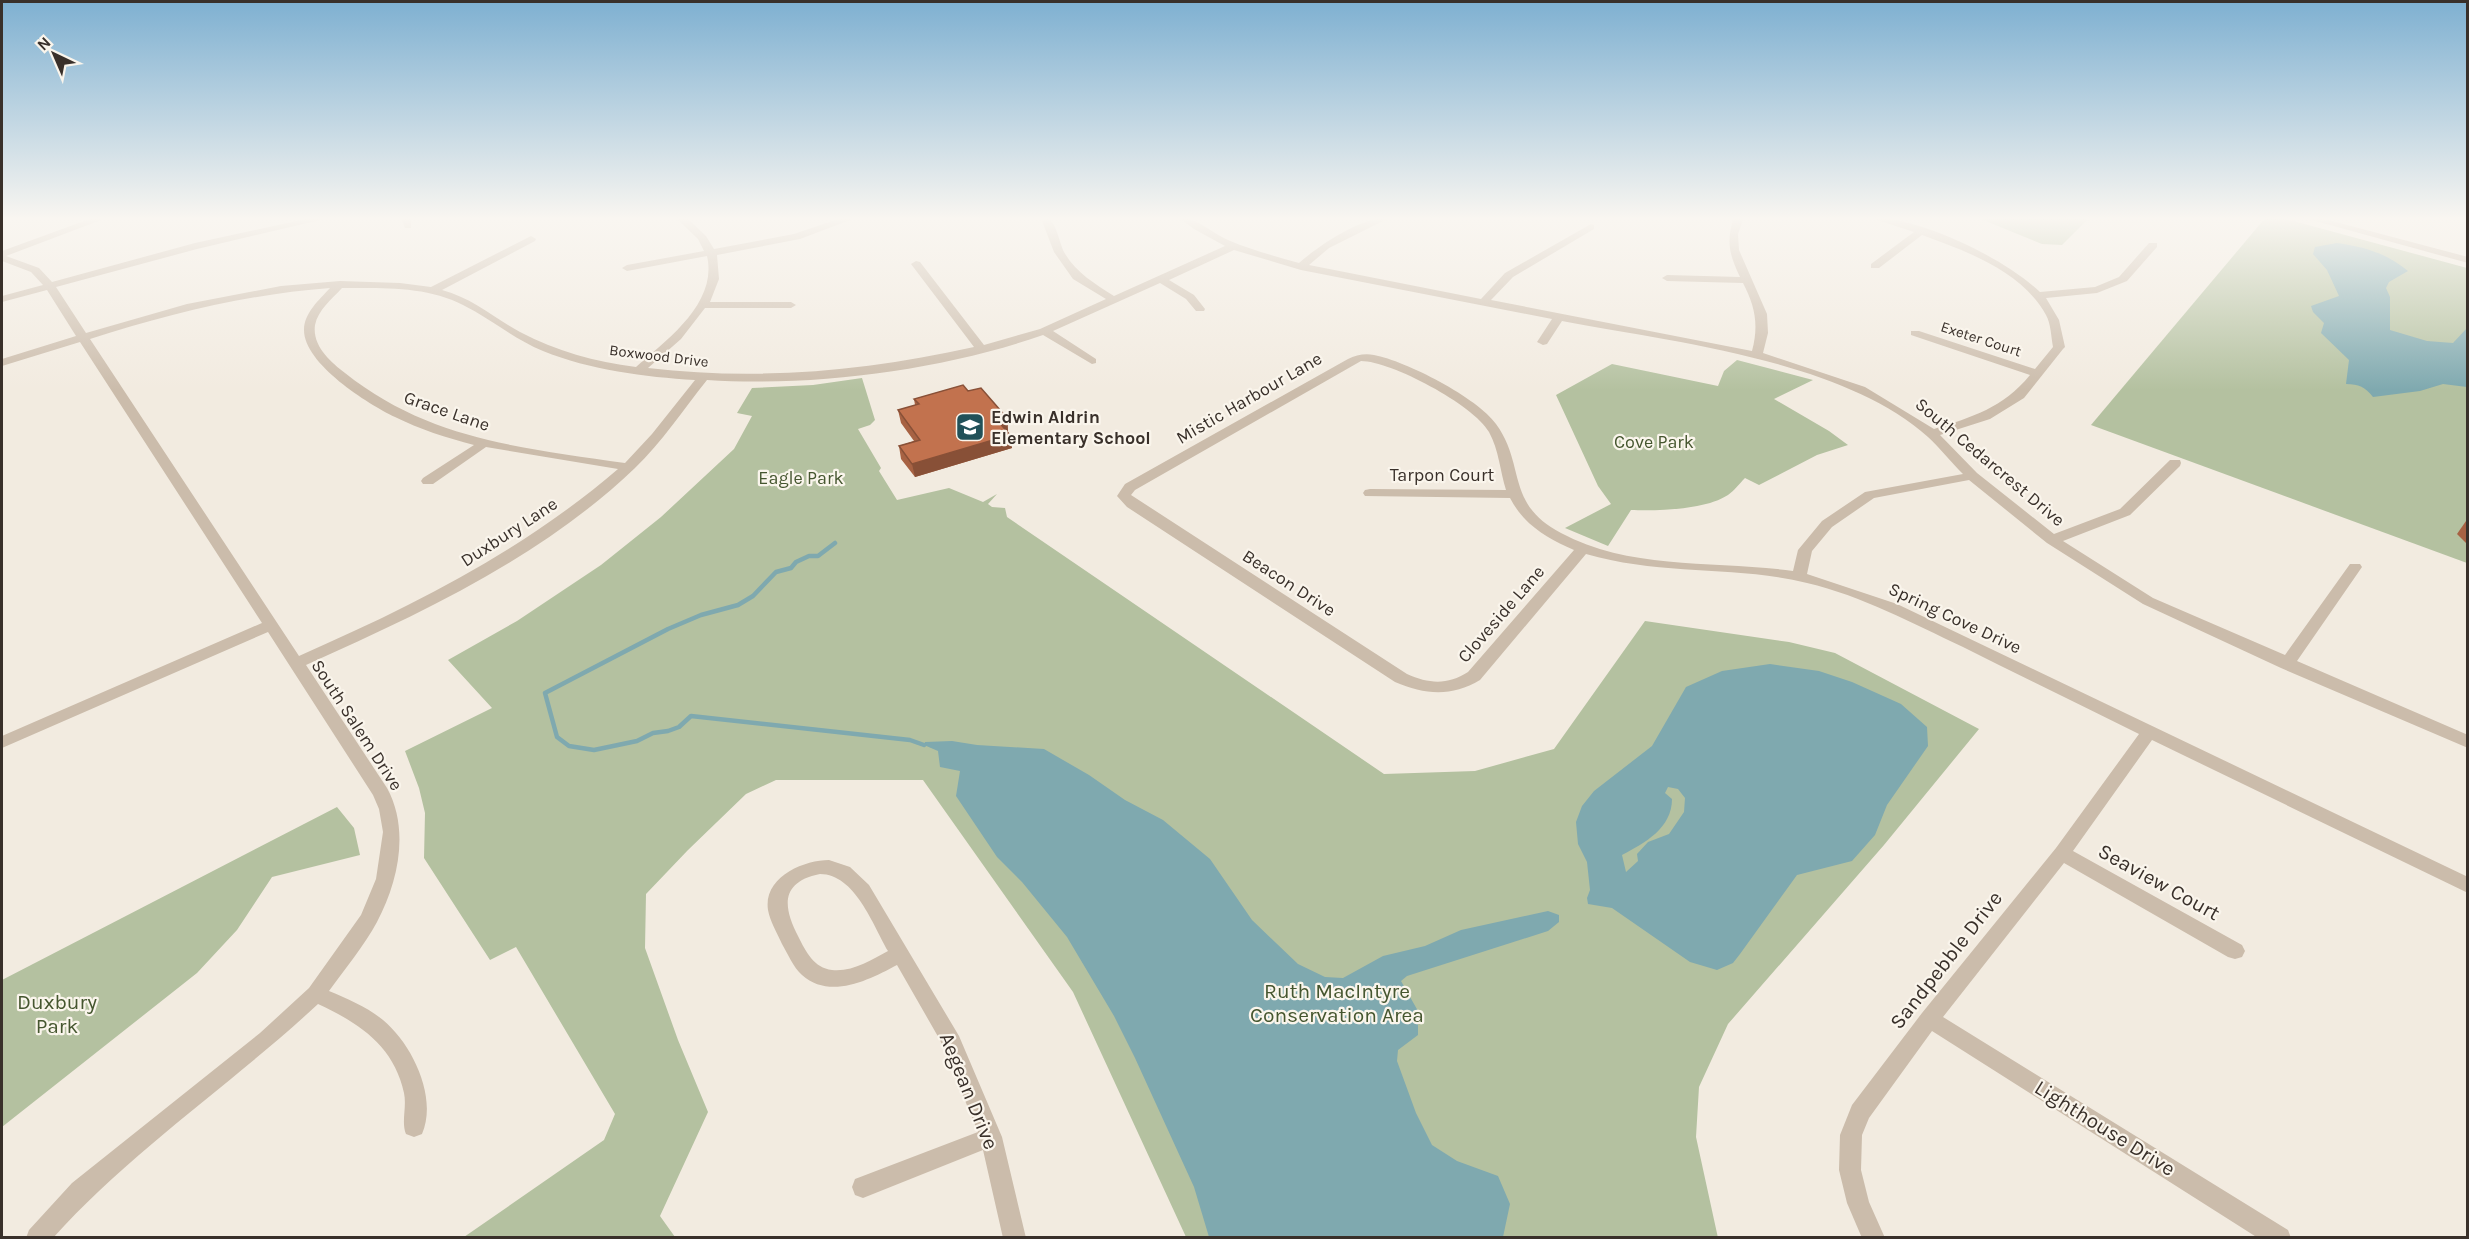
<svg xmlns="http://www.w3.org/2000/svg" width="2469" height="1239" viewBox="0 0 2469 1239" font-family="Karla,sans-serif">
  <style>
    .green { fill: #b4c1a0 }
    .water { fill: #7fa9af; fill-rule: evenodd }
    .lines { fill: none; stroke-linecap: round; stroke-linejoin: round }
    .stream { stroke: #7fa9af; stroke-width: 4.5 }
    .minor { fill: #cbbcab; fill-rule: evenodd }
    .wall { fill: #a76243 }
    .shaded-wall { fill: #885037 }
    .building { fill: #c2724e; stroke: #885037; stroke-width: 1.5 }
    .labels { text-anchor: middle; dominant-baseline: central; stroke-width: 4.5; stroke-linejoin: round; paint-order: stroke }
    .far-street-label { font-size: 15px; fill: #39302a; stroke: #faf5ec }
    .street-label { font-size: 18px; fill: #39302a; stroke: #faf5ec }
    .poi-label { font-size: 18px; font-weight: bold; fill: #39302a; stroke: #faf5ec; text-anchor: start }
    .park-label { font-size: 18px; fill: #45562f; stroke: #faf5ec }
    .near-street-label { font-size: 21px; fill: #39302a; stroke: #faf5ec }
    .near-park-label { font-size: 21px; fill: #45562f; stroke: #faf5ec }
  </style>
  <rect width="100%" height="100%" fill="#f2ebe0"/>
  <!-- green -->
  <g class="green">
    <path d="M1976,217H2090L2062,245L2042,244Z"/>
    <path d="M2266,217H2279L2467,268V563L2091,425Z"/>
    <path d="M1737,360L1813,380L1774,399L1829,431L1848,445L1817,455L1759,485L1745,478C1739,484 1734,491 1728,495C1705,510 1657,511 1631,510L1608,546L1565,528L1611,504L1598,486L1556,395L1612,364L1718,386L1724,371Z"/>
    <path d="M862,378L875,420L870,425L858,429L881,468L879,471L897,500L949,488L983,502L997,494L988,504L992,507L1005,508L1007,517L1384,774L1475,771L1554,749L1645,621L1789,642L1835,653L1979,729L1884,845L1728,1024L1699,1087L1696,1137L1718,1238L1186,1237L1073,992L923,780H776L746,794L688,850L646,894L645,948L678,1040L708,1112L660,1216L675,1237H464L604,1140L615,1114L516,947L490,960L424,858L425,813L419,788L405,751L492,708L448,660L517,621L601,565L661,517L734,449L752,416L737,413L752,388L813,385Z"/>
    <path d="M337,807L354,828L360,855L272,877L237,930L197,973L2,1127V980Z"/>
  </g>
  <!-- water -->
  <g class="water">
    <path d="M2337,243C2365,247 2386,253 2408,271L2389,282L2386,288L2390,297V330L2427,341L2453,343L2467,328V387L2443,384L2420,391L2373,397C2365,387 2359,384 2346,384L2349,360L2321,333L2324,323L2313,312L2311,306L2339,296L2327,270L2313,254L2315,247Z"/>
    <path d="M1770,664L1819,671L1852,682L1901,704L1927,727L1928,746L1887,805L1875,835L1852,861L1797,875L1740,954L1733,963L1717,970L1690,962L1612,908L1588,904L1587,898L1590,890L1587,862L1578,844L1576,822L1582,806L1594,791L1652,746L1686,687L1722,671ZM1668,787L1678,789L1685,798L1684,812L1669,834L1648,842L1637,854L1638,861L1626,872L1622,855C1645,843 1672,828 1672,799L1665,793Z"/>
    <path d="M952,741L977,745L1044,749L1089,775L1125,800L1163,820L1210,859L1252,920L1298,964L1325,977L1343,978L1383,956L1425,946L1461,930L1548,911L1559,915V922L1548,931L1407,976L1401,981L1418,1011V1035L1398,1050L1397,1061L1416,1113L1432,1145L1457,1161L1498,1176L1510,1204L1503,1237H1209L1194,1187L1135,1058L1114,1016L1067,937L1022,882L997,857L956,796L960,771L940,767L938,751L924,745L925,742Z"/>
  </g>
  <g class="lines">
    <!-- stream -->
    <path class="stream" d="M835,543L818,556H809L796,562L791,568L776,572L753,596L738,605L701,615L668,629L545,693L557,737L569,746L594,750L637,741L653,733L668,731L679,727L691,716L910,740L924,745"/>
    <!-- minor -->
    <g class="minor">
      <path d="M95,217H109L6,256L39,268L52,282L195,243L315,217H333L197,249L56,287L86,333L187,304L281,286L340,281L400,283L431,287L531,236L536,239L535,241L442,290C472,298 493,317 520,332C556,351 595,362 636,367C667,340 718,303 707,256L627,271L622,268L627,265L704,251L698,239L675,217H686L706,236L714,249L794,234L844,217H858L800,239L717,255L719,279L710,302H791L796,305L791,308H705L681,339L648,368C758,381 867,371 974,347L911,264L916,261L920,262L984,345L1040,329L1106,299L1073,279L1054,252L1042,221L1047,218C1057,223 1059,242 1064,252C1076,273 1094,283 1114,296L1225,246L1194,229L1178,217C1196,217 1212,233 1228,240C1251,250 1275,256 1299,263C1321,244 1361,217 1391,217L1329,248L1309,265L1481,299L1505,273L1591,224L1594,225V229L1513,277L1491,300L1752,351C1759,325 1755,306 1743,283L1667,281L1662,278L1667,275L1740,277C1729,254 1726,241 1734,217H1744L1738,234L1739,250L1767,314L1768,333L1763,353L1865,387L1934,429C1972,417 2003,408 2030,375L1911,335V331H1919L2035,369L2053,347C2051,336 2051,324 2046,315C2022,271 1966,251 1922,235L1879,268H1871V264L1914,232L1868,217C1919,217 2003,257 2040,292L2095,287L2119,277L2149,243H2157V247L2127,281L2097,293L2046,298L2059,320L2065,347L2063,349L2024,398L1990,419L1940,435L1977,473L2054,534L2120,509L2170,460H2180L2181,463L2180,466L2130,515L2063,541L2153,598L2285,655L2350,564H2360L2362,567L2297,661L2468,735V748L2281,668L2143,604L2047,543L1969,480L1874,498L1832,527L1812,551L1807,574L1897,604L2468,877V893L2152,740L2073,851L2242,945L2245,951L2242,957L2235,959L2228,957L2064,863L1943,1017L2288,1230L2291,1238H2258L1932,1031L1869,1118L1862,1135L1861,1170L1869,1202L1885,1238H1862L1847,1203L1839,1170L1840,1135L1852,1105L1922,1013L2056,848L2139,734C2080,705 2021,676 1963,647C1912,623 1862,596 1807,583C1734,565 1661,576 1586,554L1480,680C1452,697 1425,695 1395,682L1127,507L1117,496L1125,484L1348,359C1356,355 1365,353 1374,355C1406,361 1478,398 1496,424C1526,465 1505,504 1561,533C1632,571 1716,560 1793,571L1798,550L1822,521L1865,492L1963,474C1951,462 1940,448 1928,437C1842,360 1673,342 1562,321L1547,344L1543,345L1537,342L1552,319L1301,270L1234,250L1169,280L1194,295L1205,309L1204,311H1196L1186,299L1160,283L1053,331L1096,359V363L1092,364L1043,335C943,370 814,387 707,380C683,410 662,442 635,468C542,557 422,613 306,665L387,788C410,830 398,882 377,922C364,946 345,969 329,991C348,999 367,1007 383,1020C412,1044 438,1097 422,1134L414,1137L406,1134C401,1122 407,1107 404,1093C394,1046 359,1023 318,1004C232,1084 131,1151 53,1238H26L29,1230L72,1183L260,1033L309,988L361,915L376,879L383,832L379,809L373,795L268,632L2,748V736L262,623L80,342L2,366V359L76,336L47,290L2,302V296L43,285L31,272L2,261V251ZM330,288C319,300 304,313 304,330C304,364 368,404 395,417C419,429 447,438 474,445L423,478L421,481L423,484H433L486,447L618,469C521,552 415,605 299,656L90,339C169,314 248,294 330,288ZM342,288C382,288 427,286 463,305C491,319 514,339 543,351C590,370 645,377 695,380L652,434L625,463C523,448 429,440 345,373C331,362 312,346 315,325C318,310 332,299 342,288ZM1361,361C1391,361 1474,405 1489,432C1499,450 1500,471 1506,490L1370,489L1365,490L1363,493L1365,496L1510,498C1524,525 1547,538 1574,550L1468,672C1448,685 1429,684 1407,674L1131,495L1135,490Z"/>
      <path d="M401,217H411V228H405Z"/>
      <path d="M2301,217H2317L2468,257V263Z"/>
      <path d="M829,860L850,867L869,885L959,1036L1002,1137L1026,1238H1003L983,1150L863,1198L855,1195L852,1187L855,1179L978,1132L940,1040L897,965C869,980 830,1000 802,975C793,967 788,954 782,944C777,933 770,921 768,910C763,877 804,860 829,860ZM820,874C855,874 873,925 888,951C871,960 853,972 832,970C814,968 806,952 798,936C783,907 780,882 820,874Z"/>
    </g>
  </g>
  <!-- wall -->
  <g class="wall">
    <path d="M968,391L1007,418L1008,431H1007L1010,435L1012,448L915,477L901,459L899,446L914,441L901,423L898,410L915,405L914,399Z"/>
    <path d="M2466,521H2468V545L2457,534Z"/>
  </g>
  <!-- shaded-wall -->
  <g class="shaded-wall">
    <path d="M1007,418L1008,431L999,433L998,421Z"/>
    <path d="M1010,435L1012,448L915,477L912,464Z"/>
  </g>
  <!-- building -->
  <path class="building" d="M963,385L968,391L981,388L1007,418L998,421L1010,435L912,464L899,446L920,440L898,410L919,404L914,399Z"/>
  <!-- sky -->
  <linearGradient id="sky" x2="0" y2="1"><stop stop-color="#7eb0d1"/><stop offset="0.56" stop-color="#f9f6f1"/><stop offset="1" stop-color="#f9f6f1" stop-opacity="0"/></linearGradient>
  <rect width="2469" height="390" fill="url(#sky)"/>
  <!-- icons -->
  <defs>
    <g id="school-square" transform="scale(1.5)"><rect x="-9" y="-9" width="18" height="18" rx="4" fill="#215159" stroke="#faf5ec"/><path d="M0-5L7-2L0 1L-7-2ZM-4 1L0 2.5L4 1V4Q0 6-4 4Z" fill="#fff"/></g>
  </defs>
  <g fill-rule="evenodd">
    <use href="#school-square" x="970" y="427"/>
  </g>
  <g class="labels">
    <!-- far-street labels -->
    <g class="far-street-label">
      <text transform="translate(1981 339) rotate(18)">Exeter Court</text>
      <text transform="translate(659 356) rotate(7)">Boxwood Drive</text>
    </g>
    <!-- street labels -->
    <g class="street-label">
      <text transform="translate(1249 398) rotate(-30)">Mistic Harbour Lane</text>
      <text transform="translate(447 411) rotate(19)">Grace Lane</text>
      <text transform="translate(1990 462) rotate(40)">South Cedarcrest Drive</text>
      <text x="1442" y="475">Tarpon Court</text>
      <text transform="translate(509 532) rotate(-33)">Duxbury Lane</text>
      <text transform="translate(1289 583) rotate(33)">Beacon Drive</text>
      <text transform="translate(1501 614) rotate(-49)">Cloveside Lane</text>
      <text transform="translate(1955 618) rotate(25)">Spring Cove Drive</text>
      <text transform="translate(357 725) rotate(57)">South Salem Drive</text>
    </g>
    <!-- poi labels -->
    <g class="poi-label">
      <text x="991" y="417">Edwin Aldrin<tspan x="991" dy="21">Elementary School</tspan></text>
    </g>
    <!-- park labels -->
    <g class="park-label">
      <text x="1654" y="442">Cove Park</text>
      <text x="801" y="478">Eagle Park</text>
    </g>
    <!-- near-street labels -->
    <g class="near-street-label">
      <text transform="translate(2159 882) rotate(29)">Seaview Court</text>
      <text transform="translate(1946 960) rotate(-52)">Sandpebble Drive</text>
      <text transform="translate(969 1091) rotate(68)">Aegean Drive</text>
      <text transform="translate(2105 1128) rotate(32)">Lighthouse Drive</text>
    </g>
    <!-- near-park labels -->
    <g class="near-park-label">
      <text x="1337" y="991">Ruth MacIntyre<tspan x="1337" dy="24">Conservation Area</tspan></text>
      <text x="57" y="1002">Duxbury<tspan x="57" dy="24">Park</tspan></text>
    </g>
  </g>
  <!-- border -->
  <rect width="2469" height="1239" fill="none" stroke="#39302a" stroke-width="6"/>
  <!-- north arrow -->
  <g transform="translate(54 54) rotate(316)" stroke="#faf5ec" stroke-width="4.5" paint-order="stroke">
  <path d="M0-4.5L10 22L0 15L-10 22Z" fill="#39302a"/>
  <text y="-9" font-size="16" font-weight="bold" text-anchor="middle" fill="#39302a">N</text>
  </g>
</svg>
